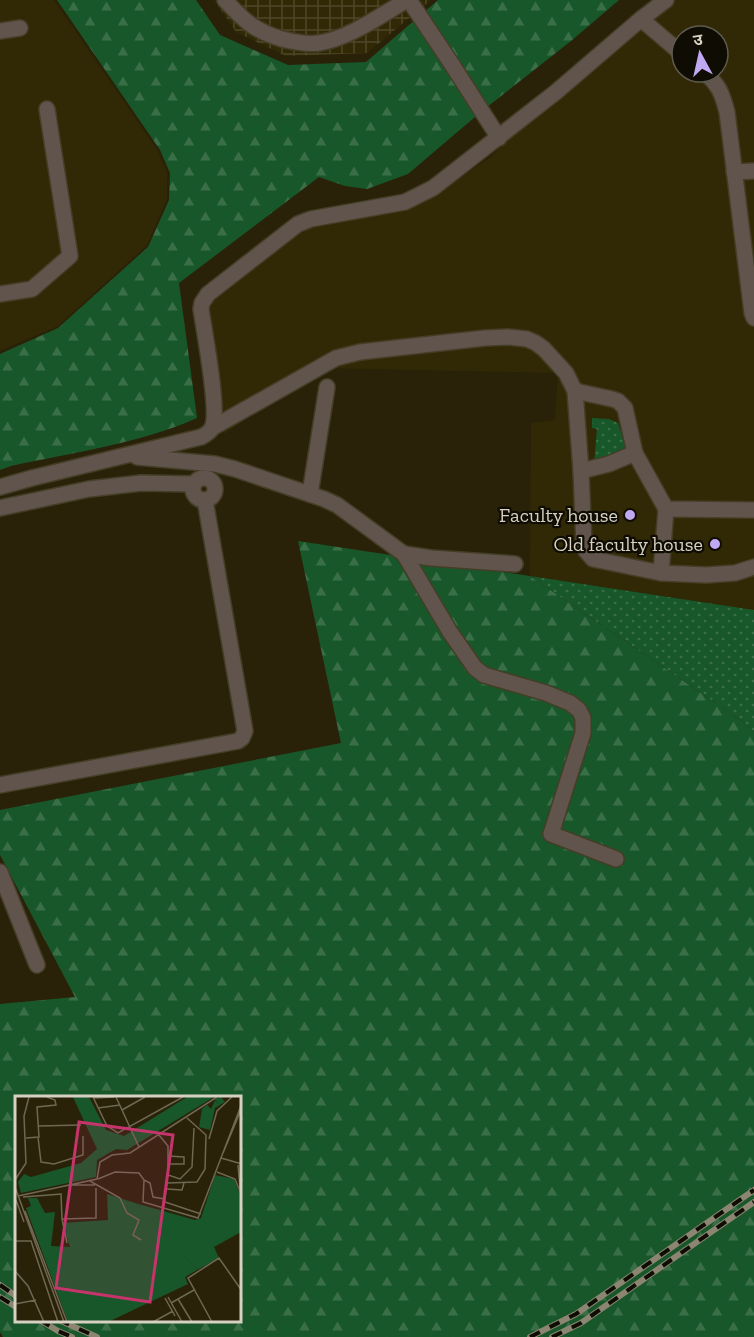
<svg xmlns="http://www.w3.org/2000/svg" width="754" height="1337" viewBox="0 0 754 1337" font-family="'Zilla Slab','Noto Sans Devanagari',serif">
  <style>
    .built { fill: #312805; fill-rule: evenodd }
    .industrial { fill: url(#industrial-grid) }
    .forest { fill: url(#forest-firs); fill-rule: evenodd }
    .park { fill: url(#park-dots) }
    .lines { fill: none; stroke-linecap: round; stroke-linejoin: round }
    .minor-casing { stroke: #453e26; stroke-width: 18 }
    .minor { stroke: #60544d; stroke-width: 15 }
    .rail-casing { stroke: #8b8571; stroke-width: 6 }
    .rail { stroke: #0f0c03; stroke-width: 4; stroke-dasharray: 11; stroke-linecap: butt }
    .poi-dot { fill: #c1a8f3; stroke: #0f0c03; stroke-width: 2 }
    .labels { text-anchor: middle; dominant-baseline: central; stroke-width: 4.5; stroke-linejoin: round; paint-order: stroke }
    .poi-label { font-size: 20px; fill: #d6d1c2; stroke: #0f0c03; text-anchor: end }
    .inset-road { fill: none; stroke: #6e6852; stroke-width: 1.5 }
    .view { fill: #c5346a; fill-opacity: 0.15; stroke: #c5346a; stroke-width: 3 }
    .inset-edge { fill: none; stroke: #d6d1c2; stroke-width: 3 }
  </style>
  <defs>
    <pattern id="industrial-grid" width="8" height="8" patternUnits="userSpaceOnUse" patternTransform="scale(1.5)"><rect width="8" height="8" fill="#312805"/><path d="M0 4h8M4 0v8" fill="none" stroke="#4e4628"/></pattern>
    <pattern id="forest-firs" width="22" height="20" patternUnits="userSpaceOnUse" patternTransform="scale(1.5)"><rect width="22" height="20" fill="#18572a"/><path d="M5 1l3.5 6h-7zM16 11l3.5 6h-7z" fill="#396e47"/></pattern>
    <pattern id="park-dots" width="8" height="8" patternUnits="userSpaceOnUse" patternTransform="scale(1.5)"><rect width="8" height="8" fill="#18572a"/><path d="M2 2h.1M6 6h.1" fill="none" stroke="#396e47" stroke-width="1.8" stroke-linecap="round"/></pattern>
  </defs>
  <rect width="100%" height="100%" fill="#292208"/>
  <!-- built -->
  <g class="built">
    <path d="M0,0H54L158,151L167,173V199L147,245L58,326L0,351Z"/>
    <path d="M673,0H754V610L530,576L531,423L555,420L558,373L319,368L224,434L205,308L225,280L305,226L442,190L491,157L511,134ZM682,36H718V72H682Z"/>
  </g>
  <!-- industrial -->
  <path class="industrial" d="M214,0H431L367,53L286,56L236,32Z"/>
  <!-- forest -->
  <g class="forest">
    <path d="M57,0H196L220,35L288,65L366,62L438,0H619L571,41L482,111L408,174L367,189L345,186L319,177L179,283L197,418C142,443 70,453 11,466L0,470V354L58,328L148,247L169,200L170,173L160,150Z"/>
    <path d="M298,541L530,576L742,721L754,732V1337H3L0,1332V1004L75,997L0,855V810L341,743ZM16,1097H240V1320H16Z"/>
  </g>
  <!-- park -->
  <g class="park">
    <path d="M592,418L609,419L618,423L628,454L594,464L597,429L592,428Z"/>
    <path d="M530,576L754,610V732L742,721Z"/>
  </g>
  <g class="lines">
    <!-- minor casing -->
    <g class="minor-casing">
      <g id="minor">
        <path d="M225,0C243,20 256,32 282,39C294,42 307,45 319,43C350,38 381,15 407,0"/>
        <path d="M409,0L451,63L499,138"/>
        <path d="M641,19L682,54"/>
        <path d="M0,31L20,28"/>
        <path d="M704,72C719,85 722,93 727,112L752,313L754,318"/>
        <path d="M734,172L754,171"/>
        <path d="M0,294L32,289L70,256L47,109"/>
        <path d="M575,391L612,399L618,401L625,408L635,453L666,509L754,510"/>
        <path d="M212,428L336,358L360,352L485,338L508,337L527,339L536,343L544,349L566,373L575,391L581,471L584,545L586,551L593,559L661,573L706,575L735,573L754,567"/>
        <path d="M137,457L215,464L235,469L324,499L337,505L404,554L450,632L475,668L484,675L546,693L570,703L579,710L583,718V733L551,834L616,859"/>
        <path d="M581,471L609,464L635,453"/>
        <circle cx="204" cy="489" r="11"/>
        <path d="M0,487L32,478L201,437C205,435 210,432 212,428C220,413 204,330 201,309L202,303L208,294L298,224L311,219L405,202L433,188L556,92L641,19L666,0"/>
        <path d="M310,494L327,387"/>
        <path d="M0,508L89,489L141,483L194,484"/>
        <path d="M404,554L431,558L515,564"/>
        <path d="M661,573L666,509"/>
        <path d="M0,785L238,741L242,738L245,731L205,500"/>
        <path d="M0,872L37,965"/>
      </g>
    </g>
    <!-- minor -->
    <use href="#minor" class="minor"/>
    <!-- rail casing -->
    <g class="rail-casing">
      <g id="rail">
        <path d="M0,1285L16,1296"/>
        <path d="M0,1297L16,1307"/>
        <path d="M40,1320L58,1331L72,1337"/>
        <path d="M59,1320L97,1337"/>
        <path d="M530,1337L576,1314L754,1190"/>
        <path d="M552,1337L581,1323L754,1202"/>
      </g>
    </g>
    <!-- rail -->
    <use href="#rail" class="rail"/>
  </g>
  <!-- markers -->
  <g class="poi-dot">
    <circle cx="630" cy="515" r="6"/>
    <circle cx="715" cy="544" r="6"/>
  </g>
  <g class="labels">
    <!-- poi labels -->
    <g class="poi-label">
      <text x="618" y="515">Faculty house</text>
      <text x="703" y="544">Old faculty house</text>
    </g>
  </g>
  <!-- overview -->
  <g transform="translate(15 1096)">
    <rect width="226" height="226" fill="#292208"/>
    <path d="M58,1H74L91,34L109,40L172,1H199L112,54L101,53L82,64L81,81L6,97L3,86L9,78L16,81L66,67L82,53ZM92,98L120,107L144,128L182,174L170,181L173,188L93,226H53L11,112L16,110L13,102H22L30,117L40,116L36,150L55,151L47,127L93,124Z" fill="#18572a"/>
    <path d="M200,79L219,83L226,101V136L199,151L204,162L182,174L144,129L120,107L180,124L186,122Z" fill="#18572a"/>
    <path d="M206,1L210,6L200,12L195,34L184,31L187,13L192,9L196,13L200,4L204,9L200,3Z" fill="#18572a"/>
    <path class="inset-road" d="M78,1L92,30L103,37L168,1M101,1L124,51M79,2L99,1M83,12L105,9M107,14L130,1M24,30L66,29M144,39L153,50V79L165,83L177,71L179,32M23,41L26,66L39,68L68,59V40M11,42L24,41L22,11L41,9L40,4L32,1M194,43L202,15L217,1M208,57L226,14M206,62L227,68M153,68H169V61L153,60M223,69L225,92M202,76L220,83L227,100M83,83L100,76L124,77L129,84L128,106L183,122L227,7M0,84L11,67L9,20L14,1M129,84L135,87L138,101L150,103M75,85L105,102L112,117L124,124L118,139L126,144M55,89H80M0,91L49,226M152,93L167,94L169,87M46,98L47,123L81,122V92M3,100L82,83L85,66L97,59L115,57L202,1M8,101L47,98M1,104L9,126M150,106L186,118M149,109L152,87L182,86L190,73L191,39L172,22M10,115L52,226M47,123L52,147M0,145H16L43,226M0,175L13,190L29,226M153,201L167,226M150,202L160,220M163,203L177,226M156,207L179,194M0,208L21,204M138,226L158,215M197,226L173,182L204,162L227,195"/>
    <path class="view" d="M64,26L158,39L135,206L41,192Z"/>
    <rect width="226" height="226" class="inset-edge"/>
  </g>
  <!-- north arrow -->
  <g transform="translate(700 54) rotate(352)"><circle r="28" fill="#0f0c03" stroke="#5f5b4f" stroke-width="1.5"/>
  <path d="M0-4.5L10 22L0 15L-10 22Z" fill="#c1a8f3"/>
  <text y="-9" font-size="16" font-weight="bold" text-anchor="middle" fill="#d6d1c2">उ</text>
  </g>
</svg>
